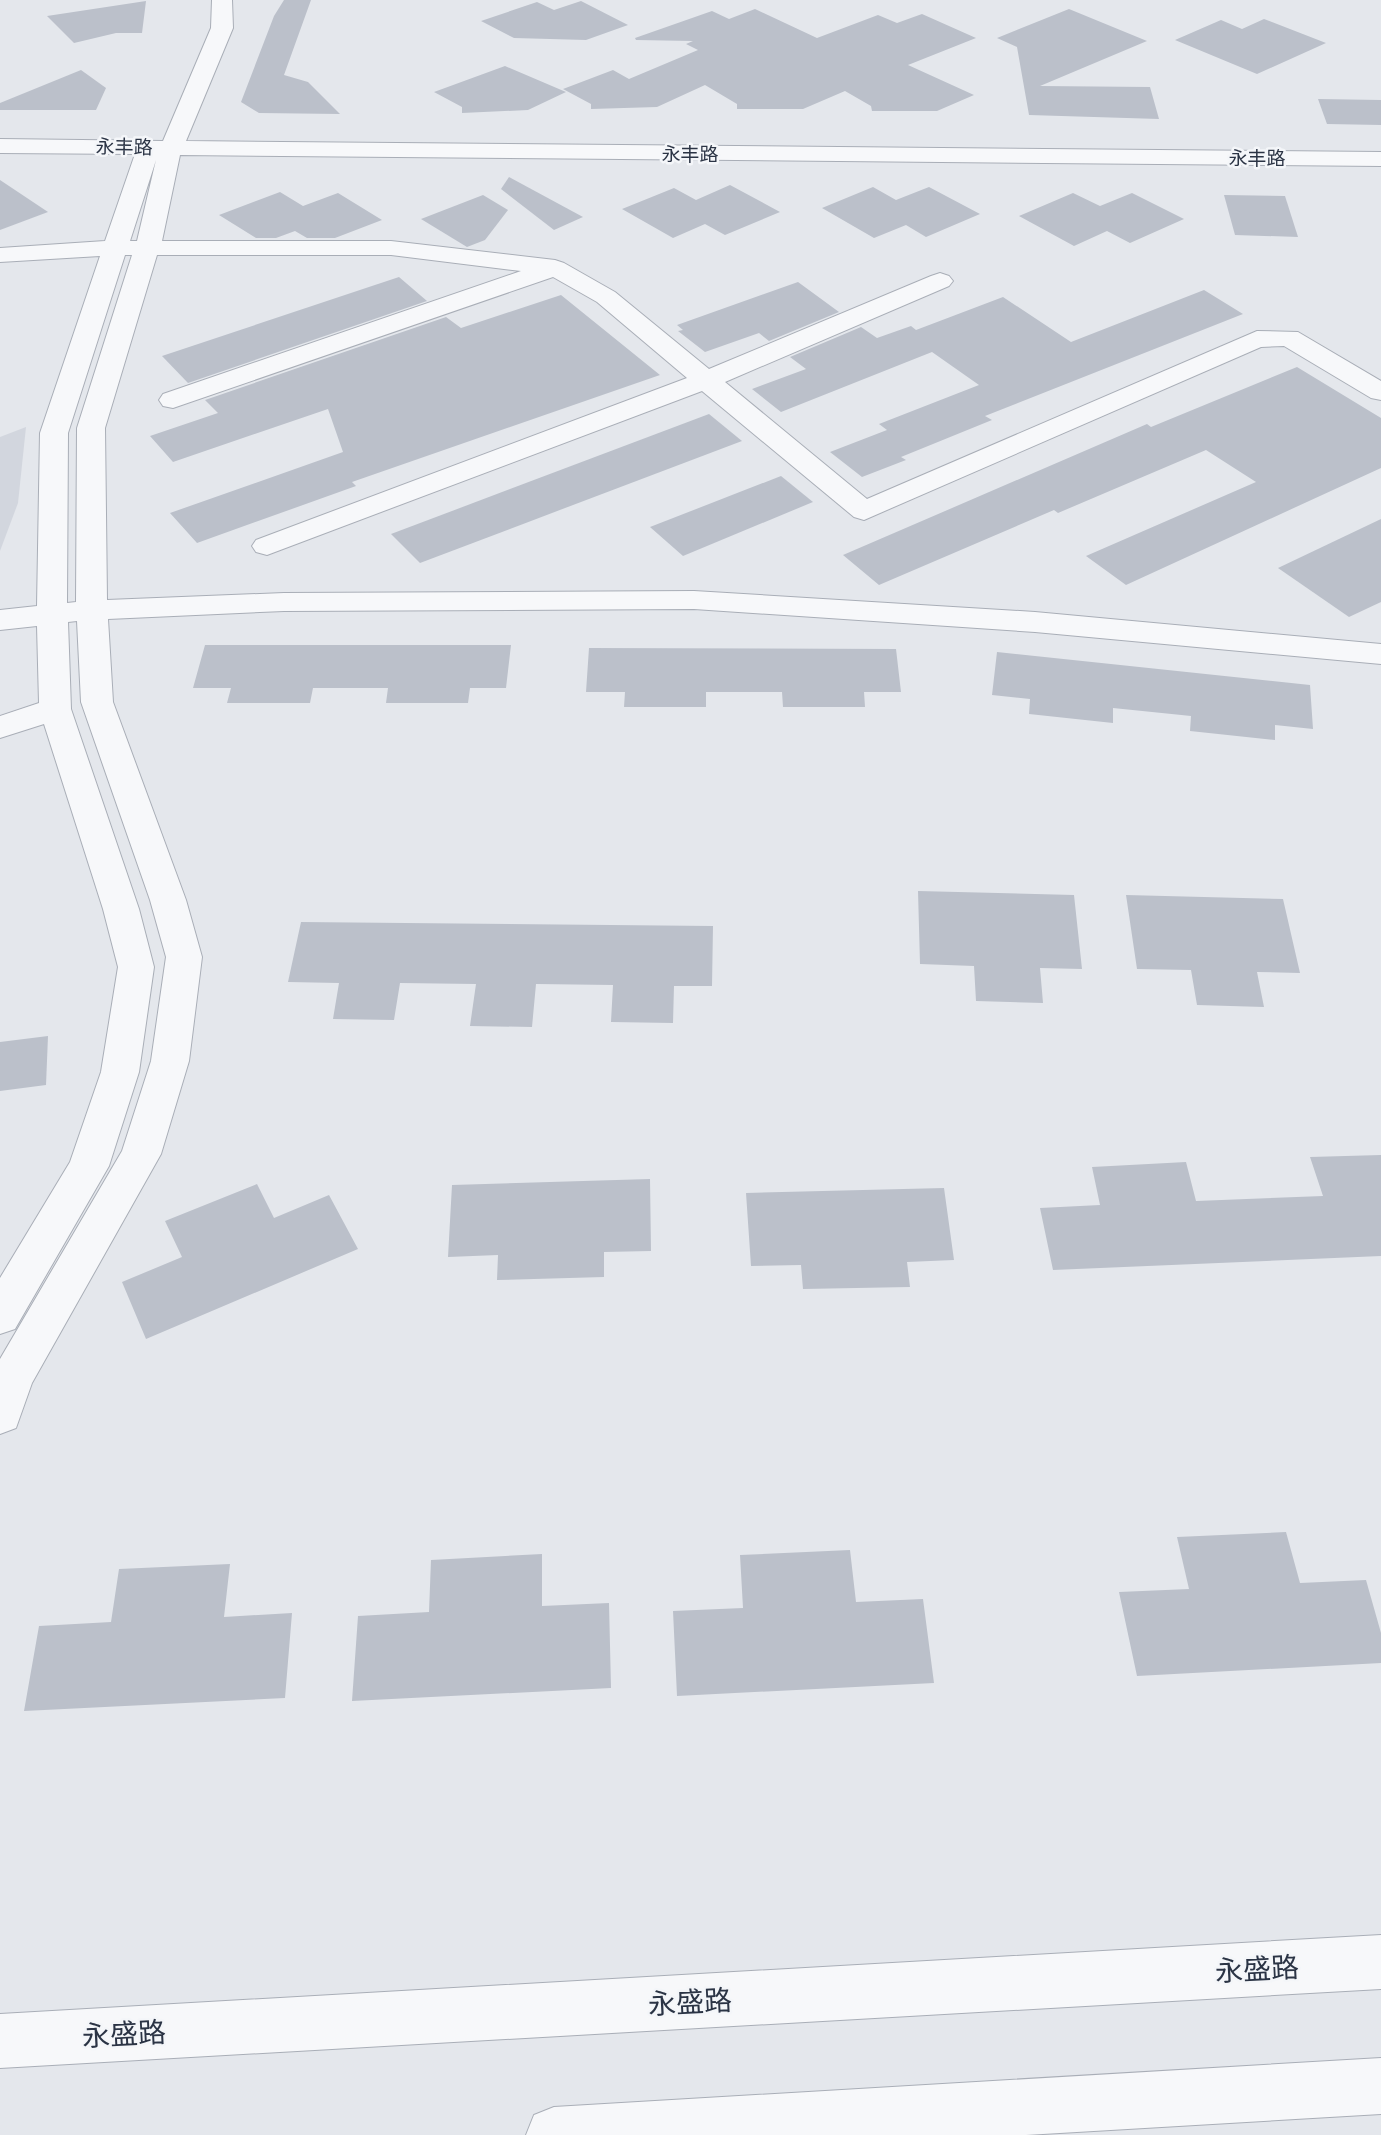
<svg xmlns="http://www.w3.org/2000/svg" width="1381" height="2135" viewBox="0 0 1381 2135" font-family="'Space Grotesk','Noto Sans SC',sans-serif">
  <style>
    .built { fill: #d2d6de }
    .building { fill: #bbc0ca }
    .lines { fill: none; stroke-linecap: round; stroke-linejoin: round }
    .minor-casing { stroke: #a9aeb7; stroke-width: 2 }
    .minor { fill: #f7f8fa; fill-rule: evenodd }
    .labels { text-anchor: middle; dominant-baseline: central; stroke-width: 5; stroke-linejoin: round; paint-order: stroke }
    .far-street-label { font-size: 19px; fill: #2b3445; stroke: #f4f6f9 }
    .near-street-label { font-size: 28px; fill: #2b3445; stroke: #f4f6f9 }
  </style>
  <rect width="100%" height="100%" fill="#e4e7ec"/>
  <!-- built -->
  <path class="built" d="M26,427L18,503L0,551V437Z"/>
  <!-- building -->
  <g class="building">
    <path d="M284,0H311L284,75L308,82L340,114L259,113L241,102L274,16Z"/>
    <path d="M146,1L142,33H116L74,43L47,16Z"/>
    <path d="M581,1L628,25L586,40L514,38L481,21L537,2L554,10Z"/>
    <path d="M755,9L817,38L878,15L897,23L922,14L976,38L908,65L974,95L937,111H872L871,106L845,91L803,109H737V104L705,85L657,107L591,109V104L563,89L613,70L629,79L698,50L686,44L693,41L636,40L635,38L712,11L729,19Z"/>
    <path d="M1069,9L1147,41L1040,86L1150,87L1159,119L1029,115L1017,47L997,38Z"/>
    <path d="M1264,19L1326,43L1257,74L1175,40L1221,20L1242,29Z"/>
    <path d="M505,66L566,92L528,110L462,113V107L434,92Z"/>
    <path d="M81,70L106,88L96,110H0V103Z"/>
    <path d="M1318,99L1381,100V125L1327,124Z"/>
    <path d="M509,177L583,217L554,230L501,189Z"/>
    <path d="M0,180L48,212L0,230Z"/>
    <path d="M730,185L780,212L725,235L705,224L673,238L622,209L674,188L696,200Z"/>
    <path d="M873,187L896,200L929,187L980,214L926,237L906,225L874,238L822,208Z"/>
    <path d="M280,192L303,206L338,193L382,220L335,238H307L295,231L276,238H256L219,215Z"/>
    <path d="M1073,193L1100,206L1132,193L1184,219L1130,243L1107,231L1074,246L1019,216Z"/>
    <path d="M483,195L508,210L485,240L467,247L421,219Z"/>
    <path d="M1224,195L1285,196L1298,237L1235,235Z"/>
    <path d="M399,277L427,301L188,383L162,356Z"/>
    <path d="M798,282L839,312L769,341L759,333L705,352L678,331L683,330L677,325Z"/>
    <path d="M1204,290L1243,314L985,416L992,420L901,457L906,460L862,477L830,452L887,430L879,424L979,385L932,352L781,412L752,389L806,369L790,357L861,327L877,338L911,326L916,330L1003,297L1071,342Z"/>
    <path d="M561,295L660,375L352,482L356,486L197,543L170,513L343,452L328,409L173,462L150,436L218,413L205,400L446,317L461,328Z"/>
    <path d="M1297,367L1381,418V468L1126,585L1086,556L1256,482L1206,450L1058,513L1054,510L879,585L843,555L1147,424L1151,427Z"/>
    <path d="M709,414L742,441L420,563L391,534Z"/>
    <path d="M781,476L813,502L683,556L650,527Z"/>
    <path d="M1381,519V602L1349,617L1278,568Z"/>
    <path d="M205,645H511L506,688H470L468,703H386L388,688H313L310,703H227L231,688H193Z"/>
    <path d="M589,648L896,649L901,692H864L865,707H783L782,692H706V707H624L625,692H586Z"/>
    <path d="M997,652L1310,685L1313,729L1275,725V740L1190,731L1191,716L1113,708V723L1029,714L1030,699L992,695Z"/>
    <path d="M918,891L1074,895L1082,969L1040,968L1043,1003L976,1001L974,966L920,964Z"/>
    <path d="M1126,895L1283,899L1300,973L1257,972L1264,1007L1197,1005L1191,970L1137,969Z"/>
    <path d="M301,922L713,926L712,986H674L673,1023L611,1022L613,985L536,984L532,1027L470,1026L476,984L400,983L394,1020L333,1019L339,983L288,982Z"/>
    <path d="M48,1036L46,1085L0,1091V1042Z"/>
    <path d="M1381,1155V1256L1053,1270L1040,1208L1100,1205L1092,1167L1186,1162L1196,1201L1323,1196L1310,1157Z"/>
    <path d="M650,1179L651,1251L604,1252V1277L497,1280L498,1255L448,1257L452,1185Z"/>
    <path d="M257,1184L274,1218L329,1195L358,1249L146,1339L122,1282L182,1257L165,1221Z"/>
    <path d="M944,1188L954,1260L907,1262L910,1287L803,1289L801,1265L751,1266L746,1193Z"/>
    <path d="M1286,1532L1300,1583L1366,1580L1381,1633V1663L1137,1676L1119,1592L1189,1589L1177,1537Z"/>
    <path d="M850,1550L856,1602L923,1599L934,1683L677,1696L673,1611L743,1608L740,1555Z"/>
    <path d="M542,1554V1606L609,1603L611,1688L352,1701L358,1616L429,1612L431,1560Z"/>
    <path d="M230,1564L224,1617L292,1613L285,1698L24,1711L39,1626L111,1622L119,1569Z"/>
  </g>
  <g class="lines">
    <!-- minor casing -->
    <g class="minor-casing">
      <g id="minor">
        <path d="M212,0H232L233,28L186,141L1381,152V166L180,155L162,241H391L555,260L564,263L615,292L709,369L931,276L940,273L949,276L953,281L949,286L725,382L867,499L1257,331L1298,332L1381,381V400L1371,398L1284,346L1261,347L864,520L854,517L702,391L267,555L256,552L252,546L256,540L687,378L597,302L553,277L173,408L163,406L159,400L163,394L521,271L391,255H157L105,428L107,600L284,593L694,591L1035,612L1381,644V664L1035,632L694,609L284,611L108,619L113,702L186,900L202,957L189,1061L161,1154L32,1383L16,1428L0,1434V1359L122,1151L151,1061L166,957L150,900L81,702L77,621L68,622L71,709L139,909L154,967L139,1072L109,1166L15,1329L0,1334V1278L70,1162L101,1072L118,967L103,909L44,724L0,738V716L39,703L37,626L0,630V610L37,606L40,433L100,256L0,262V248L105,241L135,154L0,153V139L163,141L211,28ZM156,160L137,241H130ZM125,255H132L77,428L76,602L67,603L68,433Z"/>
        <path d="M1381,1935V1989L0,2068V2014Z"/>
        <path d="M1381,2058V2114L1026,2135H526L534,2115L554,2107Z"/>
      </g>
    </g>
    <!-- minor -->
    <use href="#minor" class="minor"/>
  </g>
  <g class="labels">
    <!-- far-street labels -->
    <g class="far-street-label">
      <text transform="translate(124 147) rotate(1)">永丰路</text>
      <text x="690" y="154">永丰路</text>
      <text x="1257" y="158">永丰路</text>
    </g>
    <!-- near-street labels -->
    <g class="near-street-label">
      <text transform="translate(1257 1969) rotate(-3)">永盛路</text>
      <text transform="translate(690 2002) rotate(-3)">永盛路</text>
      <text transform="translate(124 2034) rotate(-3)">永盛路</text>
    </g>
  </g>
</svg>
